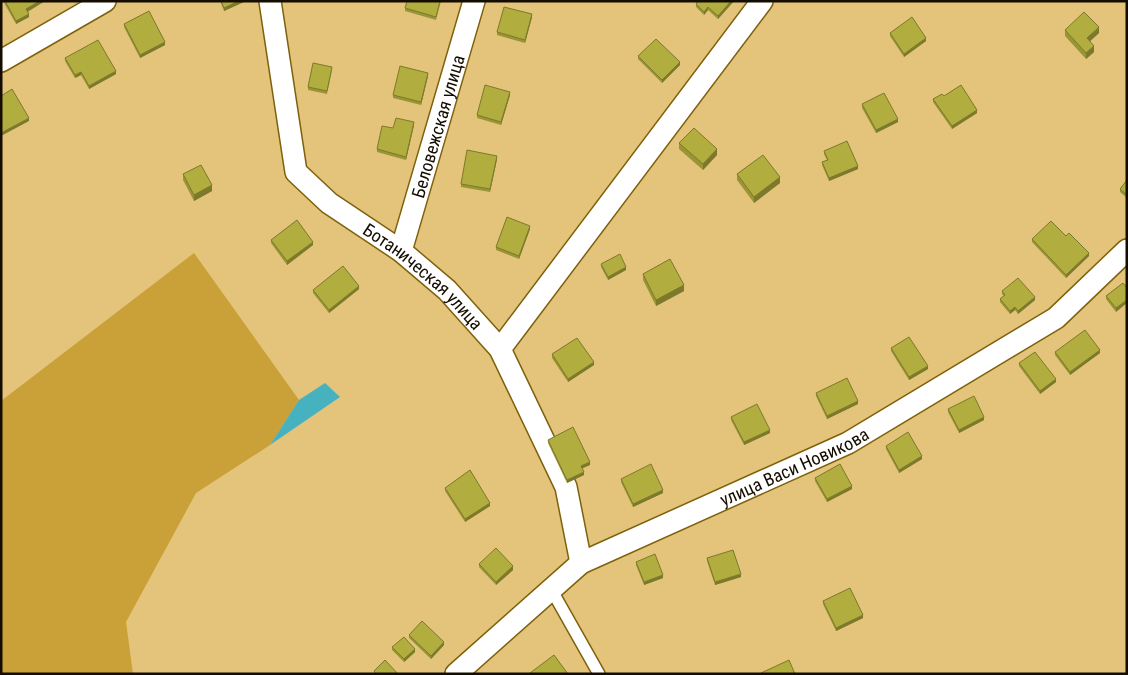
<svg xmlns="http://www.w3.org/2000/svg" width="1128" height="675" viewBox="0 0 1128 675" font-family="'Roboto Condensed',sans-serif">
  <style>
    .green { fill: #caa138 }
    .water { fill: #47b2bf }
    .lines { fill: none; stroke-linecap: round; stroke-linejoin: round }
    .service-casing { stroke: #7e610c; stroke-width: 14 }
    .minor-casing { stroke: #7e610c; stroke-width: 24 }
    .service { stroke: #fff; stroke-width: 11 }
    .minor { stroke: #fff; stroke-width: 21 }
    .wall { fill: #999536 }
    .shaded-wall { fill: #7d792c }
    .building { fill: #b2ad3f; stroke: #7d792c }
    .labels { text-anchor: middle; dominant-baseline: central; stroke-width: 4.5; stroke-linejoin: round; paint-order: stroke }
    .street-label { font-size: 18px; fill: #150c00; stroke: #f6e6c3 }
  </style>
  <rect width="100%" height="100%" fill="#e4c37a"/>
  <!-- green -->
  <path class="green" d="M194,253L299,400L270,445L196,493L126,622L133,674H1V401Z"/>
  <!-- water -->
  <path class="water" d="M325,383L340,397L270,445L299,400Z"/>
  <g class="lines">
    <!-- service casing -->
    <g class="service-casing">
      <path id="service" d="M551,589L599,674"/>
    </g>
    <!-- minor casing -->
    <g class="minor-casing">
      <g id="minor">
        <path id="s1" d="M270,1L296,172L329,203L401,251L447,290L500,349L566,487L581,563"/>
        <path d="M1,61L105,1"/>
        <path id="s2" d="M401,251L474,1"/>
        <path d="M500,349L762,1"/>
        <path id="s3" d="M456,674L581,563L848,443L1056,318L1127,250"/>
      </g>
    </g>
    <!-- service -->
    <use href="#service" class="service"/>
    <!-- minor -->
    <use href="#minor" class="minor"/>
  </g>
  <!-- wall -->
  <g class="wall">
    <path d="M3,1H45L28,12L29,17L16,24Z"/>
    <path d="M220,1H246L224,11Z"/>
    <path d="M441,1L436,20L405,11V8Z"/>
    <path d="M696,1H734L718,19L708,10L704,15L696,7V4L697,2Z"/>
    <path d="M532,17L525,43L497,35V32Z"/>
    <path d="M124,24L165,45L140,58L124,27Z"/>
    <path d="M1065,30L1099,33L1090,41L1094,52L1086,59L1065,36Z"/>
    <path d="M890,33L926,41L904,57L890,36Z"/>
    <path d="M638,56L680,65L662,83L638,59Z"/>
    <path d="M65,58L116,74L89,89L81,75L75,78L65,61Z"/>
    <path d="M332,70L327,94L308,90V87Z"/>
    <path d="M428,76L421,105L393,98V95Z"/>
    <path d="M510,95L501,125L477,118V115Z"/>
    <path d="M944,96L977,113L952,129L933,102V99Z"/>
    <path d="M862,104L898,122L876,133L862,108Z"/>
    <path d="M414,125L406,160L377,152V149L393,128Z"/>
    <path d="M679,143L717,155L703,170L679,149Z"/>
    <path d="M824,151L858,169L829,181L822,165V162L827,160L824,154Z"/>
    <path d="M497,159L490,192L461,187V184Z"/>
    <path d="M183,174L212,191L194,201L183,180Z"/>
    <path d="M737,174L780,183L754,203L737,180Z"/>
    <path d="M1127,180V198L1120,192V189Z"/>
    <path d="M530,229L519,259L496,250V247Z"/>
    <path d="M1066,236L1089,256L1066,278L1032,242V239Z"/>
    <path d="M271,240L313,245L287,265L271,243Z"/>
    <path d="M601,264L626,270L608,280L601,267Z"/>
    <path d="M643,274L684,291L656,306L643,280Z"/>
    <path d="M1123,283L1116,312L1106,299V296Z"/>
    <path d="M359,289L329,313L313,293V290Z"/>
    <path d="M1002,291L1035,300L1018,314L1015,310L1010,314L1000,302V299L1004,296L1002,294Z"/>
    <path d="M891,348L928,369L909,380L891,351Z"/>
    <path d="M1055,352L1100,353L1070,375L1055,355Z"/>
    <path d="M552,354L594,365L568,382L552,358Z"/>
    <path d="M1019,363L1056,382L1040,394L1019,366Z"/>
    <path d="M816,393L858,404L827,419L816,396Z"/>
    <path d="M948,409L984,420L959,433L948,412Z"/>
    <path d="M731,417L770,433L744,445L731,420Z"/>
    <path d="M548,440L590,465L582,468L584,475L567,483L548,443Z"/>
    <path d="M886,446L922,459L899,473L886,449Z"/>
    <path d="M815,478L852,489L827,502L815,481Z"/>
    <path d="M621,479L663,493L633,507L621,482Z"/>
    <path d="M445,488L490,506L465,522L445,491Z"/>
    <path d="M707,558L741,577L715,585L707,561Z"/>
    <path d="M636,562L663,578L644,585L636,565Z"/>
    <path d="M479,564L513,570L496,585L479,567Z"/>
    <path d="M823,601L863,618L836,631L823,604Z"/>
    <path d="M409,635L444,645L431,659L409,638Z"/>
    <path d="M392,647L415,652L404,662L392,650Z"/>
  </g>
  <!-- shaded-wall -->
  <g class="shaded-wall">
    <path d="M40,1H45L26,12V9Z"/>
    <path d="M239,1H246L224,11V8Z"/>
    <path d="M731,1H734L718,19V16Z"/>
    <path d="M708,7V10L704,15V12Z"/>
    <path d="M29,14V17L16,24V21Z"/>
    <path d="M532,14V17L525,43V40Z"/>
    <path d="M1099,27V33L1087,44V38Z"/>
    <path d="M926,38V41L904,57V54Z"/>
    <path d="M165,42V45L140,58V55Z"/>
    <path d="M1094,46V52L1086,59V53Z"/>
    <path d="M680,62V65L662,83V80Z"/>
    <path d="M116,71V74L89,89V86Z"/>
    <path d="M81,72V75L75,78V75Z"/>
    <path d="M428,73V76L421,105V102Z"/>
    <path d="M510,92V95L501,125V122Z"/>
    <path d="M977,110V113L952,129V126Z"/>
    <path d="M29,118V121L1,136V133Z"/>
    <path d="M898,119V122L876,133V130Z"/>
    <path d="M414,122V125L406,160V157Z"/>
    <path d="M717,149V155L703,170V164Z"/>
    <path d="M497,156V159L490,192V189Z"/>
    <path d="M858,166V169L829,181V178Z"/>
    <path d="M780,177V183L754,203V197Z"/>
    <path d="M212,185V191L194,201V195Z"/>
    <path d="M530,226V229L519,259V256Z"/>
    <path d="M313,242V245L287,265V261Z"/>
    <path d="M1089,253V256L1066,278V275Z"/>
    <path d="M626,267V270L608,280V277Z"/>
    <path d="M684,285V291L656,306V300Z"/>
    <path d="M359,286V289L329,313V310Z"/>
    <path d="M1035,297V300L1018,314V311Z"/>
    <path d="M1127,300V303L1116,312V308Z"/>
    <path d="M1015,307V310L1010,314V311Z"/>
    <path d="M1100,350V353L1070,375V372Z"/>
    <path d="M594,362V365L568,382V379Z"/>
    <path d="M928,366V369L909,380V377Z"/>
    <path d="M1056,379V382L1040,394V391Z"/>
    <path d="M858,401V404L827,419V416Z"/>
    <path d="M984,417V420L959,433V430Z"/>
    <path d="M770,430V433L744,445V442Z"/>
    <path d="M922,456V459L899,473V470Z"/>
    <path d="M590,462V465L581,469V466Z"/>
    <path d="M584,472V475L567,483V480Z"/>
    <path d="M852,486V489L827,502V499Z"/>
    <path d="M663,490V493L633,507V504Z"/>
    <path d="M490,503V506L465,522V519Z"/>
    <path d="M513,566V570L496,585V582Z"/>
    <path d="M741,574V577L715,585V582Z"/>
    <path d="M663,575V578L644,585V582Z"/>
    <path d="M863,615V618L836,631V628Z"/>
    <path d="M444,642V645L431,659V656Z"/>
    <path d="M415,649V652L404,662V659Z"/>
  </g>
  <!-- building -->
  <g class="building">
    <path d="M5,1H40L26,9L29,14L16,21Z"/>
    <path d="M221,1H239L224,8Z"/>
    <path d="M407,1H440L436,17L405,8Z"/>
    <path d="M698,1H731L718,16L708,7L704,12L696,4Z"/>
    <path d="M504,7L532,14L525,40L497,32Z"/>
    <path d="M149,11L165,42L140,55L124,24Z"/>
    <path d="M1084,12L1099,27L1087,38L1094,46L1086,53L1065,30Z"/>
    <path d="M912,17L926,38L904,54L890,33Z"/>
    <path d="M656,39L680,62L662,80L638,56Z"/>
    <path d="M98,40L116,71L89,86L81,72L75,75L65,58Z"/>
    <path d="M313,63L332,67L327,91L308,87Z"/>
    <path d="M400,66L428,73L421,102L393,95Z"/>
    <path d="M485,85L510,92L501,122L477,115Z"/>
    <path d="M961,85L977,110L952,126L933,99L942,94L944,96Z"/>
    <path d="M12,89L29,118L1,133V96Z"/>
    <path d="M884,93L898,119L876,130L862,104Z"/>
    <path d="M396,118L414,122L406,157L377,149L382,126L393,128Z"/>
    <path d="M694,128L717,149L703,164L679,143Z"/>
    <path d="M847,141L858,166L829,178L822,162L828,160L824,151Z"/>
    <path d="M467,150L497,156L490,189L461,184Z"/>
    <path d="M763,155L780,177L754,197L737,174Z"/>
    <path d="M201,165L212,185L194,195L183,174Z"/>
    <path d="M1127,180V195L1120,189Z"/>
    <path d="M507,217L530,226L519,256L496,247Z"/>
    <path d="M297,220L313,242L287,261L271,240Z"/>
    <path d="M1051,221L1066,236L1069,233L1089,253L1066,275L1032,239Z"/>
    <path d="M620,254L626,267L608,277L601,264Z"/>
    <path d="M670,259L684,285L656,300L643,274Z"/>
    <path d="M343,266L359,286L329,310L313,290Z"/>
    <path d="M1018,278L1035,297L1018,311L1015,307L1010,311L1000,299L1005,295L1002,291Z"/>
    <path d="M1123,283L1127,288V300L1116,308L1106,296Z"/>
    <path d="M1085,330L1100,350L1070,372L1055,352Z"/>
    <path d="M909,337L928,366L909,377L891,348Z"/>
    <path d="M577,338L594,362L568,379L552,354Z"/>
    <path d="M1035,352L1056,379L1040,391L1019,363Z"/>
    <path d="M847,378L858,401L827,416L816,393Z"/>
    <path d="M974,396L984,417L959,430L948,409Z"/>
    <path d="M757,404L770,430L744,442L731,417Z"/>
    <path d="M573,427L590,462L581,466L584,472L567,480L548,440Z"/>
    <path d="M908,432L922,456L899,470L886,446Z"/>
    <path d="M651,464L663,490L633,504L621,479Z"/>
    <path d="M840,464L852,486L827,499L815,478Z"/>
    <path d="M470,470L490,503L465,519L445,488Z"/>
    <path d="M496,548L513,566L496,582L479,564Z"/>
    <path d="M733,550L741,574L715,582L707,558Z"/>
    <path d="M655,554L663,575L644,582L636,562Z"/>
    <path d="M850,588L863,615L836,628L823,601Z"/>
    <path d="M422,621L444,642L431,656L409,635Z"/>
    <path d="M404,637L415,649L404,659L392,647Z"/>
    <path d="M554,655L568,674H531L530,673Z"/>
    <path d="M385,660L398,674H376L374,671Z"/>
    <path d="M789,660L795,674H762L761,673Z"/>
  </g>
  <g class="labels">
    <!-- street labels -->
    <g class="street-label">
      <text stroke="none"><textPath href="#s2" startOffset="130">Беловежская улица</textPath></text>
      <text stroke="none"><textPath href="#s1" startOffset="338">Ботаническая улица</textPath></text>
      <text stroke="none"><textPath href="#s3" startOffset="401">улица Васи Новикова</textPath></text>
    </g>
  </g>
  <!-- border -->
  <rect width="1128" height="675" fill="none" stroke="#150c00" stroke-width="5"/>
</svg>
